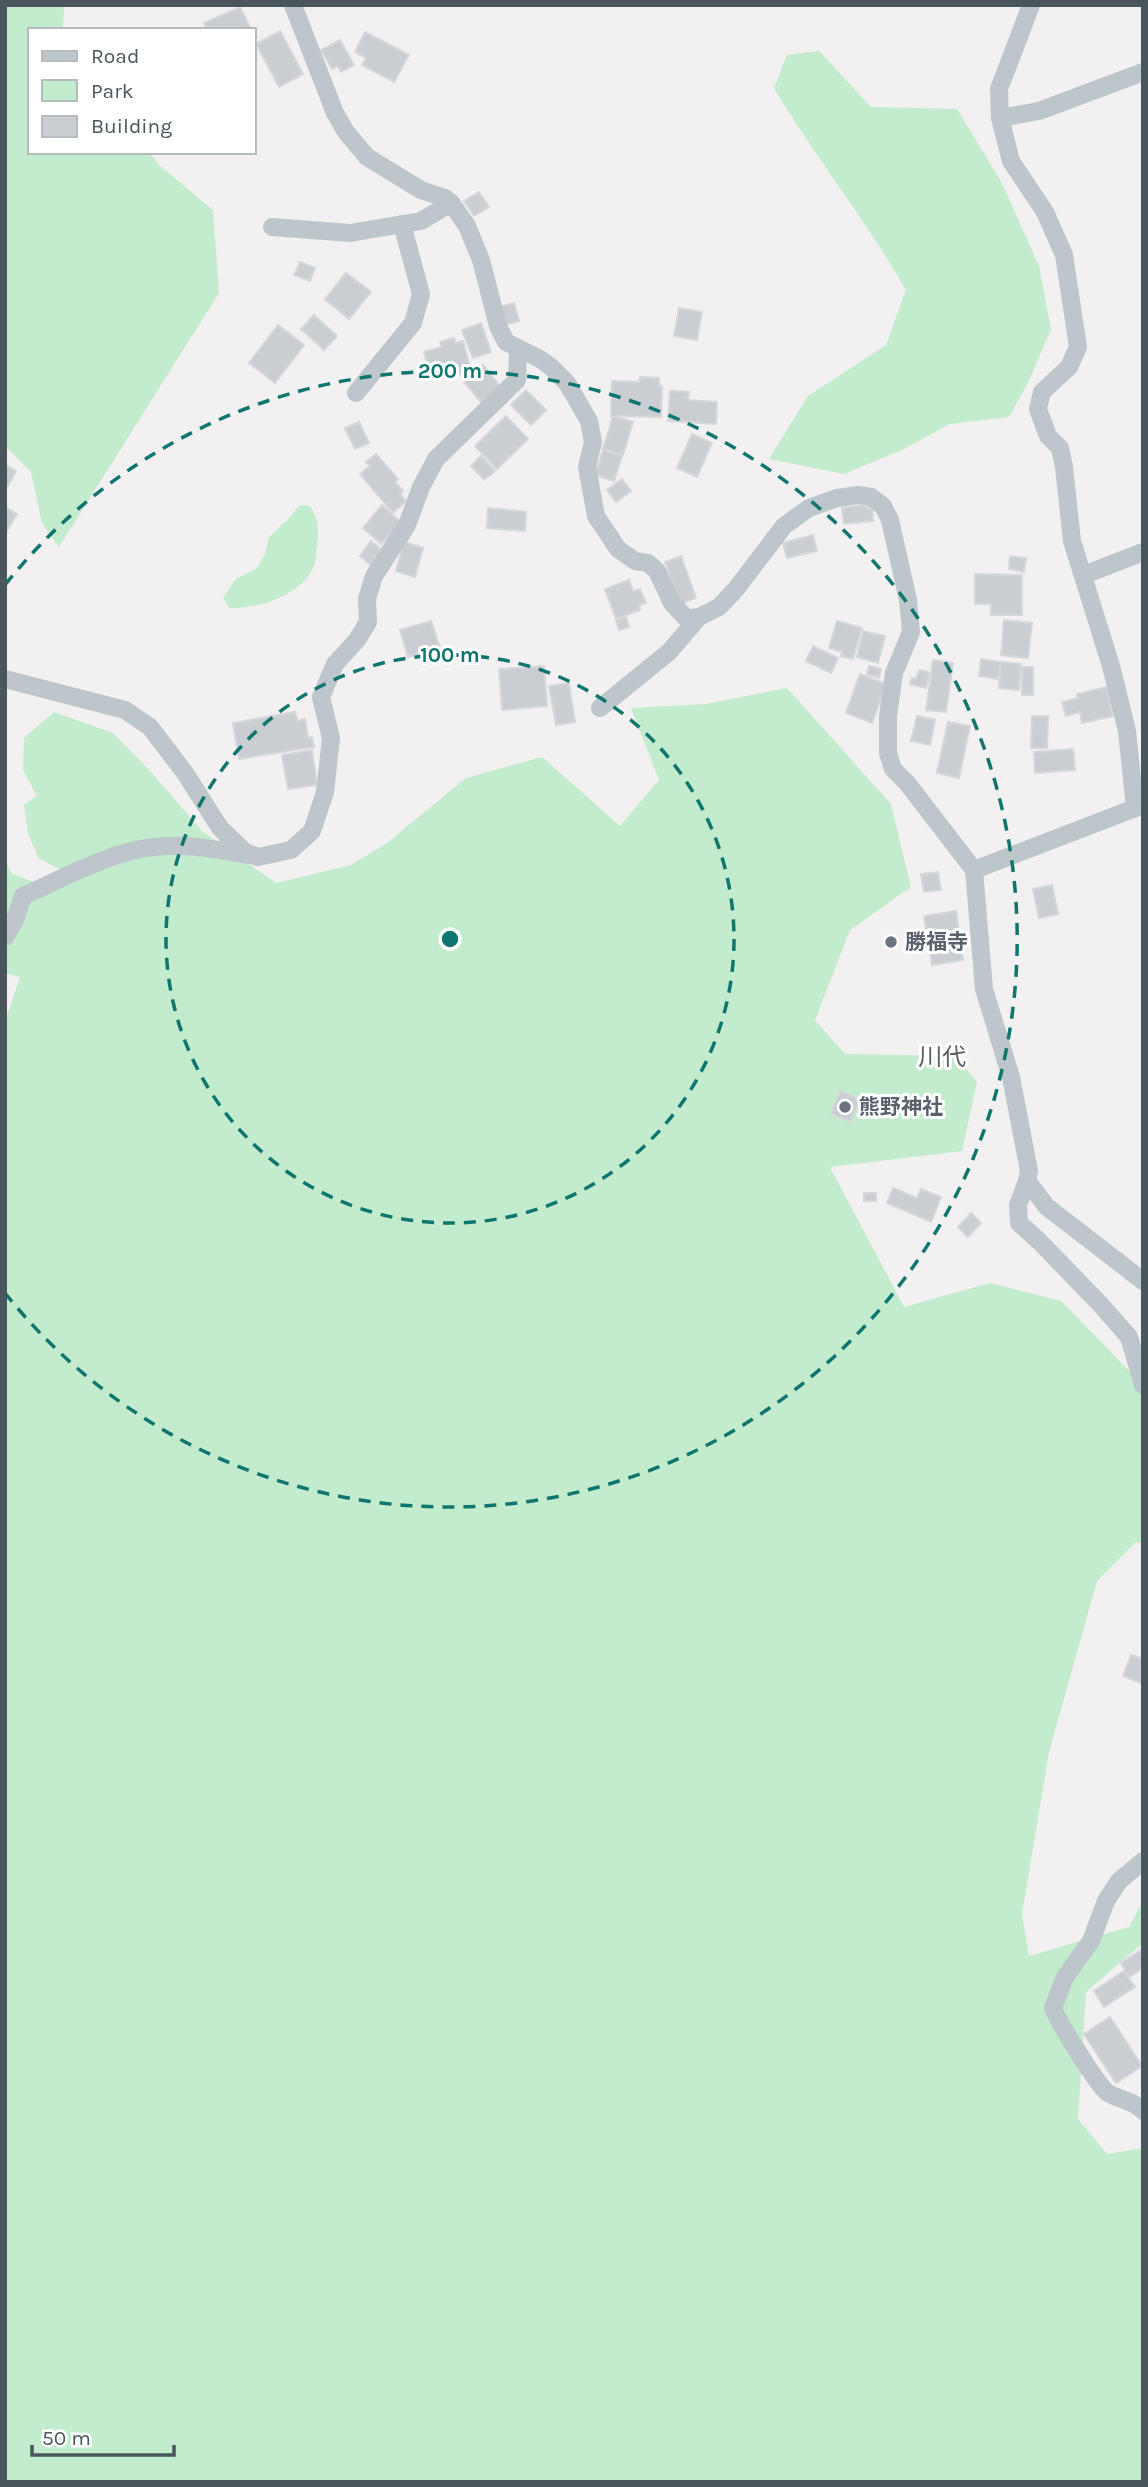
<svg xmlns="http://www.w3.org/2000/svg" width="1148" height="2487" viewBox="0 0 1148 2487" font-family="Karla,'Noto Sans JP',sans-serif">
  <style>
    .green { fill: #c3ebcd }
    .building { fill: #caced2; stroke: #d5d7db; stroke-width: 2 }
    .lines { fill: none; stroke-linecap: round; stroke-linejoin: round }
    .minor { stroke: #bdc6cb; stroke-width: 18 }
    .ring { fill: none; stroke: #0f766e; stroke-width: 3.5; stroke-dasharray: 12 9 }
    .worship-dot { fill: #6b7280; stroke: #fff; stroke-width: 2.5 }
    .labels { text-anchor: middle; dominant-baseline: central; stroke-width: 6; stroke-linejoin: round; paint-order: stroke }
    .worship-label { font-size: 21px; font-weight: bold; fill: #5b616d; stroke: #fff; text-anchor: start }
    .quarter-label { font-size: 24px; fill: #5d6164; stroke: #fff }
    .centre { fill: #0f766e; stroke: #fff; stroke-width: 3.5 }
    .ring-label { font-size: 21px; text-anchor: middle; font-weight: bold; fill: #0f766e; stroke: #fff; stroke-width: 6; stroke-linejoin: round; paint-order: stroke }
  </style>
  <rect width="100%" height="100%" fill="#f2f0f0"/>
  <!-- green -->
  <g class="green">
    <path d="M5,5H64L63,30H30V152H149L160,166L213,210L219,293L59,547L42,523L31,472L5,446Z"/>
    <path d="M819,51L871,107L957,109L1002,183L1039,266L1051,329L1029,381L1009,417L950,424L902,450L844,474L769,459L808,396L886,345L906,290C866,220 815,157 774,88L787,55Z"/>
    <path d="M300,505L310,506C319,521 319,529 317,547C316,552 316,558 315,563C305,595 258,609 229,608L223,598L236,579L257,568L265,554L269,537L287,520Z"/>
    <path d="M787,688L891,804L911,887L850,930L815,1020L845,1054L956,1056L977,1082L962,1151L830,1167L904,1307L990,1283L1061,1301L1143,1385V1543L1136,1542L1097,1581L1049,1752L1022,1914L1029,1956L1129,1927L1143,1901V1943L1086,1992L1078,2119L1107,2154L1143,2148V2482H5V1022L20,977L5,973V914L7,912L5,860L12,874L48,887L75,876L39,859L28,833L24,804L37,796L23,770L24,738L54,712L113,733L151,772L202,831L276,883L351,865L387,843L466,778L542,757L620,826L659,780L631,708L706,704Z"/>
  </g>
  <!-- building -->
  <g class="building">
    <path d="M240,7L250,27L244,30H207L204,23Z"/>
    <path d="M280,31L303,74L279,87L256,44Z"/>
    <path d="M365,32L409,55L394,82L362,65L366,58L355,52Z"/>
    <path d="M340,40L354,65L341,72L338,66L332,69L321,50Z"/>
    <path d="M479,192L489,207L474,216L464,201Z"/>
    <path d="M300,262L315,268L310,281L294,275Z"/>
    <path d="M346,273L371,292L349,319L325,299Z"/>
    <path d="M514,303L519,321L504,325L499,307Z"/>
    <path d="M679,308L702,312L697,340L674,336Z"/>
    <path d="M314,315L337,336L324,350L301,329Z"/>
    <path d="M481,323L491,352L473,358L462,330Z"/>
    <path d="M278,325L304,345L275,383L249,363Z"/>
    <path d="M454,338L455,343L463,341L471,371L445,378L442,373L430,376L424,352L442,347L440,342Z"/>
    <path d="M483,365L500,386L481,402L464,382Z"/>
    <path d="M640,377L659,378V386H662L661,417L611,416L612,381L639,382Z"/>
    <path d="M526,390L546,410L531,425L511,405Z"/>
    <path d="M670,391L689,392L688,400L717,402L716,424L668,421Z"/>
    <path d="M506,416L528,439L497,469L475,446Z"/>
    <path d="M613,416L633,422L623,455L603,449Z"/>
    <path d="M359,422L369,443L355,449L345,428Z"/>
    <path d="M692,434L712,443L697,477L677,468Z"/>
    <path d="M603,450L622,456L614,481L595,475Z"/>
    <path d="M376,454L398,479L395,482L403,491L400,494L406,501L393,513L360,474L370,466L366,462Z"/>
    <path d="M481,456L495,471L484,480L471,466Z"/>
    <path d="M5,465L16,471L8,486L5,485Z"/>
    <path d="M622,479L631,491L616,502L607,490Z"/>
    <path d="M382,505L401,522L381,544L363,528Z"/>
    <path d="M864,505L872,510L873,521L844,524L842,508Z"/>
    <path d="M5,507L17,514L5,534Z"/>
    <path d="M488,508L526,512L525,531L487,528Z"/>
    <path d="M813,535L817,551L787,558L783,543Z"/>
    <path d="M371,541L381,549L370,564L360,556Z"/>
    <path d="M404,542L423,548L415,577L396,571Z"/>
    <path d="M681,556L696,598L680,604L665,562Z"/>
    <path d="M1010,556L1026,558L1024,572L1009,569Z"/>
    <path d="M975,574L1022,575V615H991V604H975Z"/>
    <path d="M629,580L633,591L640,589L646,603L639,605L640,610L616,619L605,589Z"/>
    <path d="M626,617L629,627L619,630L616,620Z"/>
    <path d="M1004,620L1032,623L1028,658L1001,655Z"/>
    <path d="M431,621L440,648L408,657L400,630Z"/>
    <path d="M837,621L862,628L853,659L841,656L842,652L829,648Z"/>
    <path d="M863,631L885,636L878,663L857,657Z"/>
    <path d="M813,646L838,658L831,673L806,661Z"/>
    <path d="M981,659L1001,662L998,679L979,676Z"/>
    <path d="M933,660L953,663L946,712L926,710Z"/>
    <path d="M1001,662L1021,664L1019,690L999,688Z"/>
    <path d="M544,666L547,706L502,710L499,669Z"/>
    <path d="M869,666L881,669L879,678L867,674Z"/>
    <rect x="1022" y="667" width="11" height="28"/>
    <path d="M919,670L930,673L926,688L910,684L912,678L916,679Z"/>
    <path d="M860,674L886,684L872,723L846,713Z"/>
    <path d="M569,683L575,722L556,725L549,686Z"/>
    <path d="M1107,687L1113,716L1082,723L1080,712L1066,716L1062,702L1078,698L1077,694Z"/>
    <path d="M295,712L297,721L305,719L308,738L312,737L314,747L239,759L233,723Z"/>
    <path d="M917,716L935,720L930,745L911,741Z"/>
    <path d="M1032,716H1048L1047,748H1031Z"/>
    <path d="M948,722L970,726L959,778L937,773Z"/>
    <path d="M1073,749L1075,770L1035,773L1034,752Z"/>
    <path d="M312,750L317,785L288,789L282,755Z"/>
    <path d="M938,872L941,890L924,892L921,874Z"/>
    <path d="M1052,885L1058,914L1039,918L1033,889Z"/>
    <path d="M956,911L963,960L932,965L924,916Z"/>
    <path d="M840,1091L860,1099L850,1122L831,1114Z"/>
    <path d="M893,1188L917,1198L921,1189L941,1197L931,1222L887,1203Z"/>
    <rect x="864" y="1193" width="12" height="8"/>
    <path d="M971,1213L981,1223L968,1237L958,1227Z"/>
    <path d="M1131,1655L1143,1659V1684L1123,1676Z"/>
    <path d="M1141,1950L1143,1968L1129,1977L1121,1963Z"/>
    <path d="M1124,1971L1135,1987L1104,2007L1094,1991Z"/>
    <path d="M1110,2017L1142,2066L1116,2083L1084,2034Z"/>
  </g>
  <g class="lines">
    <!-- minor -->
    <g class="minor">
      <path d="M293,5L335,113L346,132L367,157L421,190L445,198L451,203"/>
      <path d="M1031,5L999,89L1000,118L1011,161L1045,212L1064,255L1078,347L1069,367L1042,392L1038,409L1048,436L1060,448L1064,467L1072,541L1111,666L1127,731L1135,808"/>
      <path d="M1000,118L1039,111L1143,72"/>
      <path d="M272,227L350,233L421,221L451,203L467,226L481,260L498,326L506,342L540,359L551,367L567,383L589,421L593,442L587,467L596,516L618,549L635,561L648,563L657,571L672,603L687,619L699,617L719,607L736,589L784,526L809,508L837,498L858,495L871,497L883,506L890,520L908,600L911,632L894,673L888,716V753L893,769L907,783L974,870L984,989L1011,1077L1029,1171L1027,1181L1018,1205L1019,1223L1040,1242L1100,1304L1129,1337L1143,1385"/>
      <path d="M356,393L413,323L421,294L402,224"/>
      <path d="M1084,575L1143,552"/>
      <path d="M5,679L125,710L150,727L185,773L220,828L245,852L258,857L291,850L312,831L325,792L331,738L321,697L335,664L357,640L368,622L367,599L374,576L407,525L421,487L436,459L517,380L518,348"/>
      <path d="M600,708L669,652L699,617"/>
      <path d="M974,870L1143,805"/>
      <path d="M5,937L14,922L23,896C62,879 111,851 154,847C186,843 218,850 250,855"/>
      <path d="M1027,1181L1047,1207L1143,1281"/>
      <path d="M1143,1861L1119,1881L1106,1901L1091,1941L1065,1977L1053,2008C1059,2023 1097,2085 1108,2093C1120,2100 1133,2100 1143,2111"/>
    </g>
  </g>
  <!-- distance rings -->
  <g class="ring">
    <circle cx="450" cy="939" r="284"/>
    <path d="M5 585A568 568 0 1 1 5 1293"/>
  </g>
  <!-- markers -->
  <g class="worship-dot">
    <circle cx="891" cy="942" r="7"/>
    <circle cx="845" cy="1107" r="7"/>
  </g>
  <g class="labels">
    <!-- worship labels -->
    <g class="worship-label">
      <text x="905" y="942">勝福寺</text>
      <text x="859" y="1107">熊野神社</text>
    </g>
    <!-- quarter labels -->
    <g class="quarter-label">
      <text x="942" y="1057">川代</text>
    </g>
  </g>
  <circle cx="450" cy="939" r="10" class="centre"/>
  <g class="ring-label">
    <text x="450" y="378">200 m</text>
    <text x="450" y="662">100 m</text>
  </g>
  <!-- border -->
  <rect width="1148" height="2487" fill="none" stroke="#49565c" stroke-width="14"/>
  <!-- legend -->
  <rect x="28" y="28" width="228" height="126" fill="#ffffff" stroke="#b6bbbe" stroke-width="2"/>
  <rect x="42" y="51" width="35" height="10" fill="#bdc6cb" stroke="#b6bbbe" stroke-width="2"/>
  <text x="91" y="63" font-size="21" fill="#49565c">Road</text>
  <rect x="42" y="80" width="35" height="21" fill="#c3ebcd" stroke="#b6bbbe" stroke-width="2"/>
  <text x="91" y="98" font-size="21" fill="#49565c">Park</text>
  <rect x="42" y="116" width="35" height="21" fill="#caced2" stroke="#b6bbbe" stroke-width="2"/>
  <text x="91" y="133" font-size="21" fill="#49565c">Building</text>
  <!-- scale -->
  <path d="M32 2445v10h142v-10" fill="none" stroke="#49565c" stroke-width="3.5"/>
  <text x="42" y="2445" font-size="21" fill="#49565c" stroke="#ffffff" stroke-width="5" paint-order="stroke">50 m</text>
</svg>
